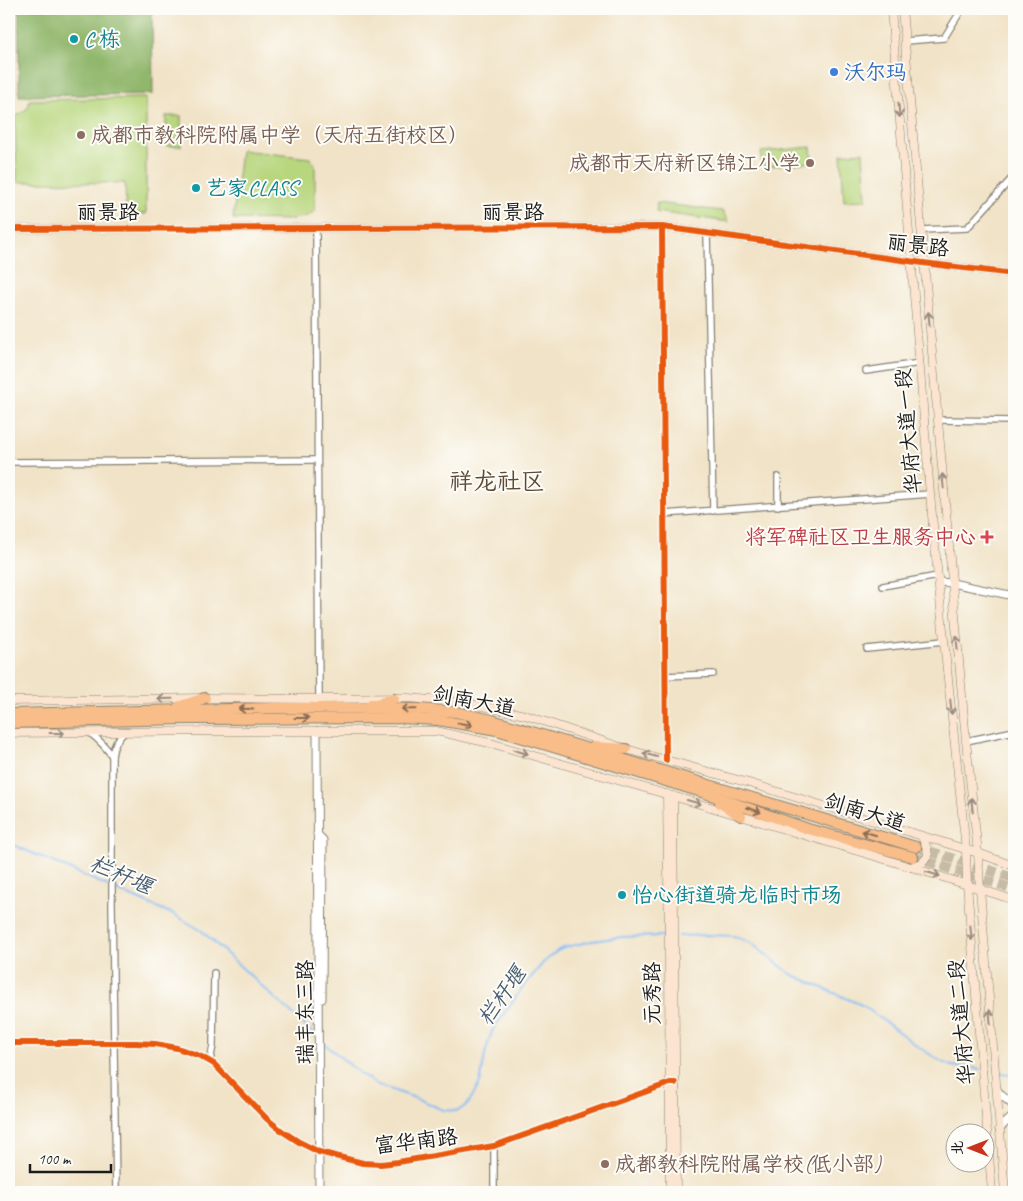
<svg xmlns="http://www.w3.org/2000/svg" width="1023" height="1201" viewBox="0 0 1023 1201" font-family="Caveat,'LXGW WenKai TC',sans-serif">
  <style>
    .green { fill: #b7d67d; stroke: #6a794c }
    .forest { fill: #91b76c; stroke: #566a44 }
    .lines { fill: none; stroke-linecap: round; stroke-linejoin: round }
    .stream { stroke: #84bcf5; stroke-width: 2 }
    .trunk-tunnel { stroke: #c6bba5; stroke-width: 10; stroke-dasharray: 10 5; stroke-linecap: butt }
    .minor-casing { stroke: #868072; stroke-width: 8 }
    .tertiary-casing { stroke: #868072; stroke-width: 9 }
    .secondary-casing { stroke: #868072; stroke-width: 9 }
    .trunk-casing { stroke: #868072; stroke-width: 12 }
    .minor { stroke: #fff; stroke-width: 5.5 }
    .tertiary { stroke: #fff; stroke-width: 7 }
    .secondary { stroke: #fce5d0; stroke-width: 8 }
    .trunk { stroke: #f8bd89; stroke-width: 10 }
    .cycleway-casing { stroke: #fdfcf7; stroke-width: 9 }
    .cycleway { stroke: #e8590c; stroke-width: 6 }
    .oneway { stroke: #978b7f }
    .oneway2 { stroke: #8a6c52 }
    .culture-dot { fill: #0f9aa8; stroke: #fdfcf7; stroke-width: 2 }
    .shop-dot { fill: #3f7fe0; stroke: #fdfcf7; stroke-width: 2 }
    .education-dot { fill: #8d6e63; stroke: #fdfcf7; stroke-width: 2 }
    .health-dot { fill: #e0444e; stroke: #fdfcf7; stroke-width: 2 }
    .labels { text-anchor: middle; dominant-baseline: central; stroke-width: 4; stroke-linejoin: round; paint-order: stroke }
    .culture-label { font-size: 21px; fill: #0d838f; stroke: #fdfcf7; text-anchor: start }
    .shop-label { font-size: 21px; fill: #366cbe; stroke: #fdfcf7; text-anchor: start }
    .education-label { font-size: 21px; fill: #785e54; stroke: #fdfcf7; text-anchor: start }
    .street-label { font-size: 21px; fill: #1c1c1c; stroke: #fdfcf7 }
    .health-label { font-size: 21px; fill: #be3a42; stroke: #fdfcf7; text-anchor: end }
    .water-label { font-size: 22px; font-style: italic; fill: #465c73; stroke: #fdfcf7 }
    .quarter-label { font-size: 24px; fill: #5d4a36; stroke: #fdfcf7 }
  </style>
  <rect width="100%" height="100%" fill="#fdfcf7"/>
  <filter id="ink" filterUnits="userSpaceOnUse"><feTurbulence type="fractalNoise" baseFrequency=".02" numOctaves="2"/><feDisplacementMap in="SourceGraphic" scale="10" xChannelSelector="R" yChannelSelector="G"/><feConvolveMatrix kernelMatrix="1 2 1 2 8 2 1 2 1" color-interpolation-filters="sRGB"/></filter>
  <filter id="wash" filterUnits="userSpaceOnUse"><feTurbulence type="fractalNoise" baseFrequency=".0096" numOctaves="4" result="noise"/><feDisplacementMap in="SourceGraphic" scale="20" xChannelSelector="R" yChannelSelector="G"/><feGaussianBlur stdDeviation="1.12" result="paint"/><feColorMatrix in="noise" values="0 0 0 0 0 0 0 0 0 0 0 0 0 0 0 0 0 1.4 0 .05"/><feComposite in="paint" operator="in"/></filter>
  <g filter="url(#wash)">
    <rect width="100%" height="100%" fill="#f1e3c7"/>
    <!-- green -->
    <g class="green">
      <path d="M146,98V214L126,213L125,183L17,182L15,117L28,108L29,100Z"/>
      <rect x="166" y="116" width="15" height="30"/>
      <path d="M811,147L812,162L762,167L761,152Z"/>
      <path d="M241,150L310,158L315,165V211L308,216L289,220L233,219Z"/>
      <path d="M863,152L866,200L844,201L841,154Z"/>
      <path d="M657,203L722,211L729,222L656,212Z"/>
    </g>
    <!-- forest -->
    <path class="forest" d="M19,9H152L153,94L19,96Z"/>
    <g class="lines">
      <!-- stream -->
      <g class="stream">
        <path d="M9,843L110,887"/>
        <path d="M114,889L173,914L202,931L316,1036"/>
        <path d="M678,936L707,935L734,936L751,943L791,974L864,1006L920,1048L942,1062L952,1066L980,1069"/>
        <path d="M321,1041L362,1075L378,1085L418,1099L443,1110L458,1111L468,1104L480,1083L486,1050L492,1031L523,987L543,963L557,951L566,947L592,941L622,937L665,936"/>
        <path d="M997,1072L1014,1075"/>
      </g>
    </g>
  </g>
  <g filter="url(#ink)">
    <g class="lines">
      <!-- trunk-tunnel -->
      <g class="trunk-tunnel">
        <path d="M916,847L1014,878"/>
        <path d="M913,857L1014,889"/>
      </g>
      <!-- minor casing -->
      <g class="minor-casing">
        <g id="minor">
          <path d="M905,41L944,38L962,9"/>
          <path d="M662,227L666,760"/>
          <path d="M316,228L319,699"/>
          <path d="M921,230L967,228L1014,176"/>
          <path d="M707,233L713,511"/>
          <path d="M866,371L920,363"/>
          <path d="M938,420L1014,421"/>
          <path d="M9,462L317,460"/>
          <path d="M778,506V477"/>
          <path d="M664,514L930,494"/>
          <path d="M883,586L938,576"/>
          <path d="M867,649L944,641"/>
          <path d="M665,676L713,674"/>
          <path d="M89,732C98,739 106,747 112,756"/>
          <path d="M966,741L1014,731"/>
          <path d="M9,1043H136L155,1044L177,1048L200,1056L214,1064L267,1119L282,1131L299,1142L319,1152L363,1163L381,1164L398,1162L494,1146L670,1083H673"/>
          <path d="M210,1061L213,1046L214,973"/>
          <path d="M116,1192L112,904V756C113,747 118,738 125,732"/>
          <path d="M494,1192V1146"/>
        </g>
      </g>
      <!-- tertiary casing -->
      <g class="tertiary-casing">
        <g id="tertiary">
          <path d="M9,229L662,227L923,263L1014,274"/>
          <path d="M939,582L952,583L1014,596"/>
          <path d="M317,731L319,1192"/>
          <path d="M317,834L323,840L322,999"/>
          <path d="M997,1089L1000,1094L1014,1106"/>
          <path d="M999,1129L1014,1115"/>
        </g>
      </g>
      <!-- secondary casing -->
      <g class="secondary-casing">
        <g id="secondary">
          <path d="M891,9L930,494L944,641L966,850L967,884L992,1192"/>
          <path d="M902,9L966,741L978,853L980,889L1005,1192"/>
          <path d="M9,701L205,698L319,699L408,698L466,703L492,708L525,715L626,749L749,783L978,853L1014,866"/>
          <path d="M9,733L222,731H436L494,744L741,816L911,867L1014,900"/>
          <path d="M667,794L669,943L670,1192"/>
          <path d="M673,796L676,1192"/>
          <path d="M911,867L922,863L928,856L927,848L922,837"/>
        </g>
      </g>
      <!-- trunk casing -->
      <g class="trunk-casing">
        <g id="trunk">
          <path d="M371,704H376L394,699"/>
          <path d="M178,707L205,698"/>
          <path d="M9,714L275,708H368L420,709L456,712L492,720L916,847"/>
          <path d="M9,723L188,719L400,718L438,720L497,730L705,793L808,829L913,857"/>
          <path d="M594,747L626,749"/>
          <path d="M720,803L741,816"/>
        </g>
      </g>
      <!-- minor -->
      <use href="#minor" class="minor"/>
      <!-- tertiary -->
      <use href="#tertiary" class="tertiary"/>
      <!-- secondary -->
      <use href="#secondary" class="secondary"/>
      <!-- trunk -->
      <use href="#trunk" class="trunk"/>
      <!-- cycleway casing -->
      <g class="cycleway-casing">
        <g id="cycleway">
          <path d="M662,227L666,760"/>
          <path d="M9,229L662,227L923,263L1014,274"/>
          <path d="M9,1043H136L155,1044L177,1048L200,1056L214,1064L267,1119L282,1131L299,1142L319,1152L363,1163L381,1164L398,1162L494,1146L670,1083H675"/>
        </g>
      </g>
      <!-- cycleway -->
      <use href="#cycleway" class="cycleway"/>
    </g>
    <!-- one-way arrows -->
    <defs><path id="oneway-shaft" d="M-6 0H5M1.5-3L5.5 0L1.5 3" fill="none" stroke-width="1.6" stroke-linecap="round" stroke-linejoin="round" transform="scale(1.25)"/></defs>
    <g class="oneway">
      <use href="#oneway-shaft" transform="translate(899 110) rotate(85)"/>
      <use href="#oneway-shaft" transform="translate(929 319) rotate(-95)"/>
      <use href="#oneway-shaft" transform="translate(943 481) rotate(-95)"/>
      <use href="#oneway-shaft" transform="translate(957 643) rotate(-95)"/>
      <use href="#oneway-shaft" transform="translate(165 699) rotate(179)"/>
      <use href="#oneway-shaft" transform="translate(951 707) rotate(84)"/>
      <use href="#oneway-shaft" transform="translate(57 733)"/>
      <use href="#oneway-shaft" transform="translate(521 752) rotate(16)"/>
      <use href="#oneway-shaft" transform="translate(650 755) rotate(-165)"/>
      <use href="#oneway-shaft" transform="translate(694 802) rotate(16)"/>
      <use href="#oneway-shaft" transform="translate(972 805) rotate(-96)"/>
      <use href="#oneway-shaft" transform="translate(933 874) rotate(17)"/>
      <use href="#oneway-shaft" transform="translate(971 933) rotate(85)"/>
      <use href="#oneway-shaft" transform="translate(990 1017) rotate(-95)"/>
    </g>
    <g class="oneway2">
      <use href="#oneway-shaft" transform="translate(246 709) rotate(179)"/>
      <use href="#oneway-shaft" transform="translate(409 709) rotate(-179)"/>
      <use href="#oneway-shaft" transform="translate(302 718)"/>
      <use href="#oneway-shaft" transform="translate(465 724) rotate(10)"/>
      <use href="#oneway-shaft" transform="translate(754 810) rotate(19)"/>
      <use href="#oneway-shaft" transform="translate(869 833) rotate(-163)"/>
    </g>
  </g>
  <!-- markers -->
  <g class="culture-dot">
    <circle cx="74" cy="39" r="5"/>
    <circle cx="196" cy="188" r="5"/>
    <circle cx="622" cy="895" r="5"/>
  </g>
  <circle class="shop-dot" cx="834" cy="72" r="5"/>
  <g class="education-dot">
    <circle cx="81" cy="135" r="5"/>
    <circle cx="810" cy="163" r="5"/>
    <circle cx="605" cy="1164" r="5"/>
  </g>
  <path class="health-dot" d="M984.5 529.5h5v5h5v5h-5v5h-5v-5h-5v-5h5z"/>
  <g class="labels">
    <!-- culture labels -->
    <g class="culture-label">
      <text x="84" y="39">C 栋</text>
      <text x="206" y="188">艺家CLASS</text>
      <text x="632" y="895">怡心街道骑龙临时市场</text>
    </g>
    <!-- shop labels -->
    <g class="shop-label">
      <text x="844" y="72">沃尔玛</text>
    </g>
    <!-- education labels -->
    <g class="education-label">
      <text x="91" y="135">成都市教科院附属中学（天府五街校区）</text>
      <text x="800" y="163" text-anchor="end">成都市天府新区锦江小学</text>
      <text x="615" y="1164">成都教科院附属学校(低小部)</text>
    </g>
    <!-- street labels -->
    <g class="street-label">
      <text x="108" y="212">丽景路</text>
      <text x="513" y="212">丽景路</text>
      <text transform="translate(918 245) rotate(7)">丽景路</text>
      <text transform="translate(908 431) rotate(-95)">华府大道一段</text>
      <text transform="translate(474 701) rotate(11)">剑南大道</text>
      <text transform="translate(865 812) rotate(17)">剑南大道</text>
      <text transform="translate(652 993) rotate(-90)">元秀路</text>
      <text transform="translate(305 1012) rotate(-90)">瑞丰东三路</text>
      <text transform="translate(961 1022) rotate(-95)">华府大道二段</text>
      <text transform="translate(416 1141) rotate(-7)">富华南路</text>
    </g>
    <!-- health labels -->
    <g class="health-label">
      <text x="976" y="537">将军碑社区卫生服务中心</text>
    </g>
    <!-- water labels -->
    <g class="water-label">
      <text transform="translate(121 875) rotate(23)">栏杆堰</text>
      <text transform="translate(502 996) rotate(-55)">栏杆堰</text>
    </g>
    <!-- quarter labels -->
    <g class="quarter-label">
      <text x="497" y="481">祥龙社区</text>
    </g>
  </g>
  <!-- margin -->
  <rect width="1023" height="1201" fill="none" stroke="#fdfcf7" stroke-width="30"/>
  <!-- north arrow -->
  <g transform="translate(970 1148) rotate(270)"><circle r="24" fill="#fdfcf7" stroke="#a3a29f"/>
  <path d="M0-4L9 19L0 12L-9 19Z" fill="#c8321e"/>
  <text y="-8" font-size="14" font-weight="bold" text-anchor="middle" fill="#1c1c1c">北</text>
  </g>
  <!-- scale -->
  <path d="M30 1164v8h81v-8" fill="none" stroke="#1c1c1c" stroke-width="2.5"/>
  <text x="38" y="1164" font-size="15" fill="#1c1c1c" stroke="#fdfcf7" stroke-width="4" paint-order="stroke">100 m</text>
</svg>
